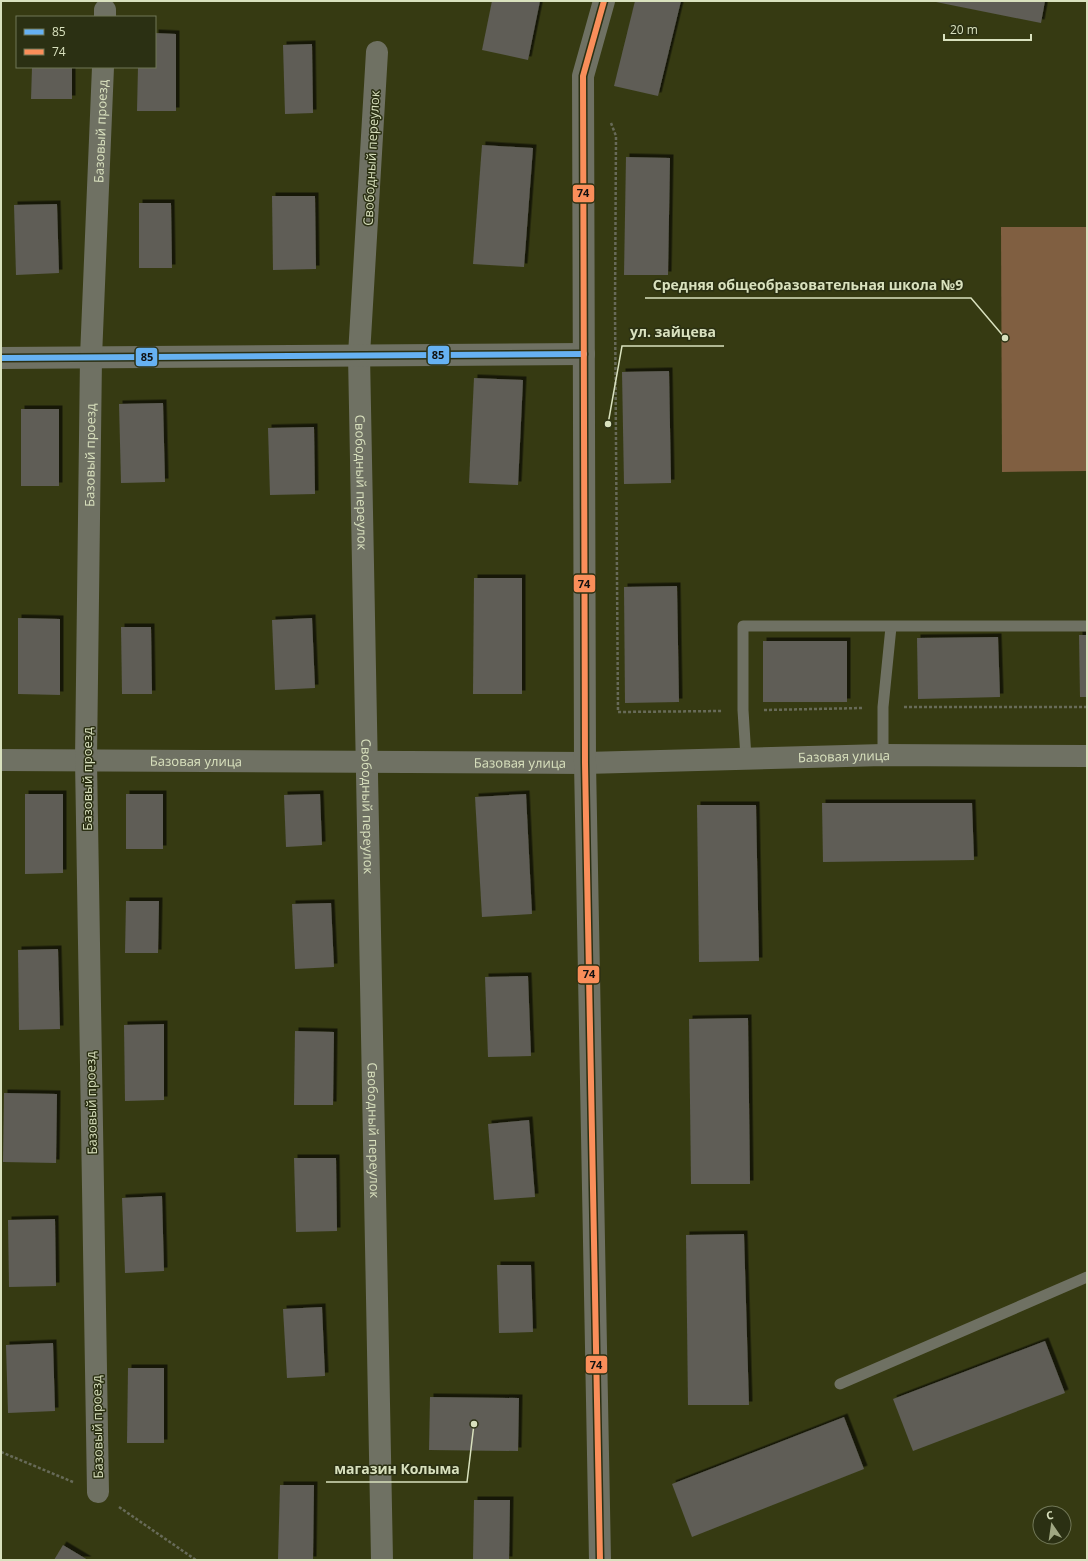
<svg xmlns="http://www.w3.org/2000/svg" width="1088" height="1561" viewBox="0 0 1088 1561" font-family="'Open Sans',sans-serif">
  <style>
    .green { fill: #805f41 }
    .building { fill: #5e5d56; filter: url(#shadow) }
    .lines { fill: none; stroke-linecap: round; stroke-linejoin: round }
    .path { stroke: #676a58; stroke-width: 2.5; stroke-dasharray: 3 2; stroke-linecap: butt }
    .service { stroke: #6f7163; stroke-width: 11 }
    .minor { stroke: #6f7163; stroke-width: 22 }
    .bus-1-casing { stroke: #2b3013; stroke-width: 9 }
    .bus-2-casing { stroke: #2b3013; stroke-width: 9 }
    .bus-1 { stroke: #66b1f2; stroke-width: 6 }
    .bus-2 { stroke: #fa8e5a; stroke-width: 6 }
    .labels { text-anchor: middle; dominant-baseline: central; stroke-width: 3; stroke-linejoin: round; paint-order: stroke }
    .street-label { font-size: 13px; fill: #d9e1be; stroke: #2b3013 }
    .leader { fill: none; stroke: #d9e1be; stroke-width: 1.5 }
    .callout-dot { fill: #d9e1be; stroke: #2b3013; stroke-width: 1.5 }
    .callout-label { font-size: 14px; text-anchor: middle; font-weight: bold; fill: #d9e1be; stroke: #2b3013; stroke-width: 3; stroke-linejoin: round; paint-order: stroke }
    .line-badge { stroke: #2b3013; stroke-width: 1.5 }
    .pale-badge-label { font-size: 11px; text-anchor: middle; font-weight: bold; fill: #111 }
  </style>
  <defs>
    <filter id="shadow"><feDropShadow dx="3.5" dy="-3.5" stdDeviation="0" flood-color="#0009"/></filter>
  </defs>
  <rect width="100%" height="100%" fill="#363a12"/>
  <!-- green -->
  <path class="green" d="M1001,227H1087V471L1002,472Z"/>
  <!-- building -->
  <g class="building">
    <path d="M492,1H540L528,60L482,50Z"/>
    <path d="M635,1H681L658,96L614,86Z"/>
    <path d="M931,1H1045L1041,23Z"/>
    <path d="M155,33L176,34V111H137L138,67H155Z"/>
    <path d="M312,44L313,113L285,114L283,45Z"/>
    <path d="M32,67H72V99H31Z"/>
    <path d="M482,145L533,148L524,267L473,264Z"/>
    <path d="M626,157L670,158L668,275H624Z"/>
    <path d="M272,196H315L316,269L273,270Z"/>
    <path d="M139,203H171L172,268H139Z"/>
    <path d="M57,204L59,273L16,275L14,205Z"/>
    <path d="M669,371L671,483L624,484L622,372Z"/>
    <path d="M474,378L523,380L518,485L469,483Z"/>
    <path d="M163,403L165,482L121,483L119,404Z"/>
    <rect x="21" y="409" width="38" height="77"/>
    <path d="M314,427L315,494L270,495L268,428Z"/>
    <path d="M474,578H522V694H473Z"/>
    <path d="M677,586L679,702L625,703L624,587Z"/>
    <path d="M18,618L60,619V695L18,694Z"/>
    <path d="M312,618L315,688L275,690L272,620Z"/>
    <path d="M121,627H151L152,694H122Z"/>
    <path d="M1079,635H1087V697H1080Z"/>
    <path d="M998,637L1000,697L918,699L917,638Z"/>
    <rect x="763" y="641" width="84" height="61"/>
    <path d="M25,794H63V873L25,874Z"/>
    <rect x="126" y="794" width="37" height="55"/>
    <path d="M320,794L322,845L286,847L284,795Z"/>
    <path d="M526,794L532,914L482,917L475,797Z"/>
    <path d="M822,803H972L974,860L823,862Z"/>
    <path d="M697,805H756L759,961L699,962Z"/>
    <path d="M126,901H159L158,953H125Z"/>
    <path d="M331,903L334,967L295,969L292,904Z"/>
    <path d="M58,949L60,1029L19,1030L18,950Z"/>
    <path d="M528,976L531,1056L488,1057L485,977Z"/>
    <path d="M748,1018L750,1184H691L689,1019Z"/>
    <path d="M164,1024V1100L125,1101L124,1025Z"/>
    <path d="M295,1031L334,1032L333,1105H294Z"/>
    <path d="M4,1093L57,1094L56,1163L3,1162Z"/>
    <path d="M529,1120L535,1197L494,1200L488,1124Z"/>
    <path d="M294,1158H336L337,1231L296,1232Z"/>
    <path d="M162,1196L164,1271L125,1273L122,1198Z"/>
    <path d="M55,1219L56,1286L9,1287L8,1220Z"/>
    <path d="M744,1234L749,1405H688L686,1235Z"/>
    <path d="M497,1265H531L533,1332L499,1333Z"/>
    <path d="M322,1307L325,1376L287,1378L283,1309Z"/>
    <path d="M1045,1341L1065,1393L913,1451L893,1399Z"/>
    <path d="M53,1343L55,1411L8,1413L6,1345Z"/>
    <path d="M128,1368H164V1443H127Z"/>
    <path d="M430,1397L519,1398L518,1451L429,1450Z"/>
    <path d="M844,1417L864,1469L692,1537L672,1484Z"/>
    <path d="M280,1485H314L313,1560H278Z"/>
    <path d="M474,1500H510L509,1560H473Z"/>
    <path d="M63,1545L88,1560H54Z"/>
  </g>
  <g class="lines">
    <!-- path -->
    <g class="path">
      <path d="M611,123L616,136L615,308L618,712L723,711"/>
      <path d="M904,707H1087"/>
      <path d="M764,710L863,708"/>
      <path d="M1,1452L73,1482"/>
      <path d="M119,1507L196,1560"/>
    </g>
    <!-- service -->
    <g class="service">
      <path d="M883,755V707L891,627"/>
      <path d="M746,758L743,710V626H1087"/>
      <path d="M840,1384L1087,1277"/>
    </g>
    <!-- minor -->
    <g class="minor">
      <path d="M105,17V10"/>
      <path id="s1" d="M377,52L359,355L382,1560"/>
      <path d="M1,358L584,354"/>
      <path id="s2" d="M1,760L585,763L883,755L1087,756"/>
      <path id="s3" d="M98,1492L86,760L91,357L103,67"/>
      <path d="M600,1560L585,763L583,76L604,1"/>
    </g>
    <!-- bus-1 casing -->
    <g class="bus-1-casing">
      <path id="bus-1" d="M1,358L584,354"/>
    </g>
    <!-- bus-2 casing -->
    <g class="bus-2-casing">
      <path id="bus-2" d="M600,1560L585,763L583,76L604,1"/>
    </g>
    <!-- bus-1 -->
    <use href="#bus-1" class="bus-1"/>
    <!-- bus-2 -->
    <use href="#bus-2" class="bus-2"/>
  </g>
  <g class="labels">
    <!-- street labels -->
    <g class="street-label">
      <text stroke="none"><textPath href="#s3" startOffset="1361">Базовый проезд</textPath></text>
      <text transform="translate(371 158) rotate(-87)">Свободный переулок</text>
      <text stroke="none"><textPath href="#s3" startOffset="1037">Базовый проезд</textPath></text>
      <text stroke="none"><textPath href="#s1" startOffset="431">Свободный переулок</textPath></text>
      <text stroke="none"><textPath href="#s2" startOffset="843">Базовая улица</textPath></text>
      <text stroke="none"><textPath href="#s2" startOffset="195">Базовая улица</textPath></text>
      <text stroke="none"><textPath href="#s2" startOffset="519">Базовая улица</textPath></text>
      <text transform="translate(87 779) rotate(-90)">Базовый проезд</text>
      <text stroke="none"><textPath href="#s1" startOffset="755">Свободный переулок</textPath></text>
      <text transform="translate(91 1103) rotate(-91)">Базовый проезд</text>
      <text stroke="none"><textPath href="#s1" startOffset="1079">Свободный переулок</textPath></text>
      <text transform="translate(97 1427) rotate(-91)">Базовый проезд</text>
    </g>
  </g>
  <!-- callouts -->
  <path class="leader" d="M1005 338L971 298H645M608 424L622 346H724M474 1424L467 1482H326"/>
  <g class="callout-dot">
    <circle cx="1005" cy="338" r="4"/>
    <circle cx="608" cy="424" r="4"/>
    <circle cx="474" cy="1424" r="4"/>
  </g>
  <g class="callout-label">
    <text x="808" y="290">Средняя общеобразовательная школа №9</text>
    <text x="673" y="337">ул. зайцева</text>
    <text x="397" y="1474">магазин Колыма</text>
  </g>
  <g class="line-badge">
    <rect x="572" y="184" width="23" height="19" rx="4" fill="#fa8e5a"/>
    <rect x="427" y="345" width="23" height="20" rx="4" fill="#66b1f2"/>
    <rect x="135" y="347" width="23" height="20" rx="4" fill="#66b1f2"/>
    <rect x="573" y="574" width="23" height="19" rx="4" fill="#fa8e5a"/>
    <rect x="577" y="965" width="23" height="19" rx="4" fill="#fa8e5a"/>
    <rect x="585" y="1355" width="23" height="19" rx="4" fill="#fa8e5a"/>
  </g>
  <g class="pale-badge-label">
    <text x="583" y="197">74</text>
    <text x="438" y="359">85</text>
    <text x="147" y="361">85</text>
    <text x="584" y="588">74</text>
    <text x="589" y="978">74</text>
    <text x="596" y="1369">74</text>
  </g>
  <!-- border -->
  <rect width="1088" height="1561" fill="none" stroke="#d9e1be" stroke-width="4"/>
  <!-- legend -->
  <rect x="16" y="16" width="140" height="52" fill="#2b3013" stroke="#717757"/>
  <rect x="24" y="29" width="20" height="6" fill="#66b1f2" stroke="#717757"/>
  <text x="52" y="36" font-size="12" fill="#d9e1be">85</text>
  <rect x="24" y="49" width="20" height="6" fill="#fa8e5a" stroke="#717757"/>
  <text x="52" y="56" font-size="12" fill="#d9e1be">74</text>
  <!-- north arrow -->
  <g transform="translate(1052 1525) rotate(347)"><circle r="19" fill="#2b3013" stroke="#717757"/>
  <path d="M0-3L7 15L0 10L-7 15Z" fill="#a0a782"/>
  <text y="-6" font-size="11" font-weight="bold" text-anchor="middle" fill="#d9e1be">С</text>
  </g>
  <!-- scale -->
  <path d="M944 34v6h87v-6" fill="none" stroke="#d9e1be" stroke-width="2"/>
  <text x="950" y="34" font-size="12" fill="#d9e1be" stroke="#2b3013" stroke-width="3" paint-order="stroke">20 m</text>
</svg>
